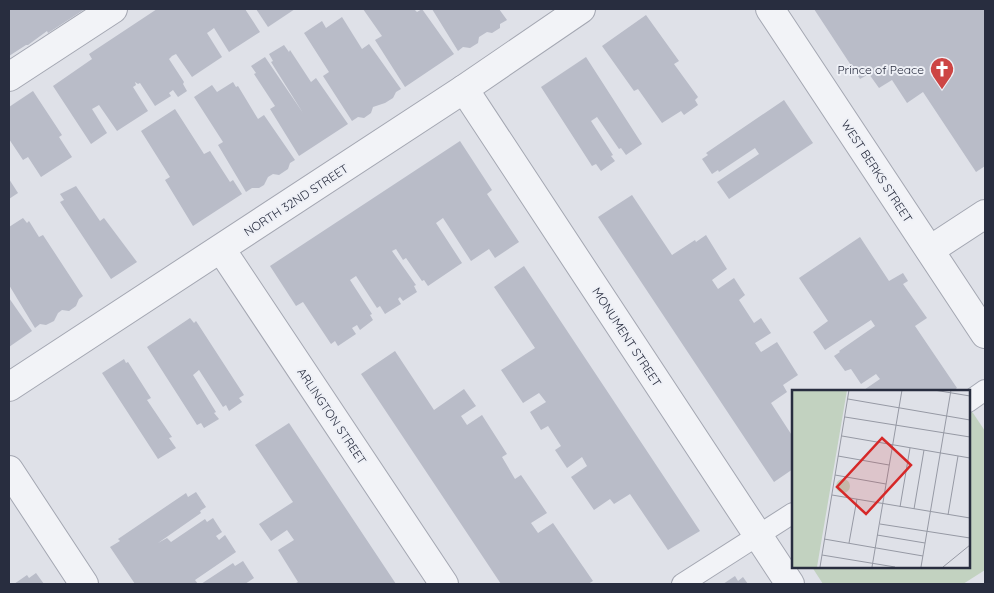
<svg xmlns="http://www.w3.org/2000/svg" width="994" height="593" viewBox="0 0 994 593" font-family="Quicksand,sans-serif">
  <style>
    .green { fill: #c2d2c0 }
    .building { fill: #b9bcc8 }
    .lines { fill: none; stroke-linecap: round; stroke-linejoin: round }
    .lane-casing { stroke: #a4a7b2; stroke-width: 22 }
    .street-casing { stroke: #a4a7b2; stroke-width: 30 }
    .lane { stroke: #f2f3f7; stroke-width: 20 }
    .street { stroke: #f2f3f7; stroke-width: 28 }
    .labels { text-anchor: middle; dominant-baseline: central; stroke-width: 4; stroke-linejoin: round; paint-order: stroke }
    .poi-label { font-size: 12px; fill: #282d3f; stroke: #eef0f6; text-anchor: end }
    .street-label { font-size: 12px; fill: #282d3f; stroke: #eef0f6 }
    .inset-road { fill: none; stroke: #9699a4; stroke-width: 1 }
    .view { fill: #d62828; fill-opacity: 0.15; stroke: #d62828; stroke-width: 2.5 }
    .inset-edge { fill: none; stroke: #282d3f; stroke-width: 2.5 }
  </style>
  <rect width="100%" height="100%" fill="#dfe1e8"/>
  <!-- green -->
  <path class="green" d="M971,410L985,431V570L963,584H823L812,567H968V413Z"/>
  <!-- building -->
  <g class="building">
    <path d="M9,9H85L48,33L47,31L28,45H26L9,56Z"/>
    <path d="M157,9H245L260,32L229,52L214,28L210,31L207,33L222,57L192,77L176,54L172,56L169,59L184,82L183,84L187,91L178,97L173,90L169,93L171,96L155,106L140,83L138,84L135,82L136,85L133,87L148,111L117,131L99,105L92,109L107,133L91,144L53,86L92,59L89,54Z"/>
    <path d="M256,9H295L268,27Z"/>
    <path d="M363,9H414L417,12L422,9L454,54L405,87L375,40L382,36Z"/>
    <path d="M432,9H499L507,20L500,24V28L492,33L487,32L479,37L478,43L470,48L463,47L458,51Z"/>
    <path d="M814,9H985V166L976,172L923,92L907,103L892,80L879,88L869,74L860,79Z"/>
    <path d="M646,15L679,61L674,64L698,97L695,100L698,105L684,115L681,111L662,123L638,89L634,91L602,46Z"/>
    <path d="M342,17L362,49L369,44L401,89L396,92L393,98L385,103L373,107L371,113L364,118L358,117L352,121L323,76L329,72L304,33L322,21L326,28Z"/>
    <path d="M284,45L289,52L290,50L311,82L316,78L348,124L299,156L270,109L275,106L254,74L256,73L251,66L265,57L303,113L271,62L273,61L269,54Z"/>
    <path d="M586,57L642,144L626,155L621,148L619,149L597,117L591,121L613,155L611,156L615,161L601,171L596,164L592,166L541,87Z"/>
    <path d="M233,82L236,87L238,86L258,119L264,115L295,160L290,163L288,169L279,175L273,174L268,177L264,185L259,188H252L246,192L218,145L223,142L194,97L212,85L217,92Z"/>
    <path d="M33,91L62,135L59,137L72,157L41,177L28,157L23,160L9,139V107Z"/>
    <path d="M784,100L813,143L729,199L717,182L759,154L755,148L719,172L718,170L712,174L702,159L708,155L706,153Z"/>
    <path d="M175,109L204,154L210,151L230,182L233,180L242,194L193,226L165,180L170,177L141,131Z"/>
    <path d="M460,141L492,190L487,194L519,242L495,258L489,249L471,261L443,218L436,223L462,263L428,286L424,280L422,281L406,258L403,260L396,249L392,251L416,285L414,286L417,292L403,301L400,297L398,299L401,304L385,314L380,306L377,308L356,276L350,280L372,314L370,315L373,320L360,330L357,325L352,328L356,334L338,346L335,341L331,344L303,302L296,306L270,266Z"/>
    <path d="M9,179L18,193L9,199Z"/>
    <path d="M76,186L100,221L104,218L137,262L111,279L60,202L64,200L60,194Z"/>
    <path d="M632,195L672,255L695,240L696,242L706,235L727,269L712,280L718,289L734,278L745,295L739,300L754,323L761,318L771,333L755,343L761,352L777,342L798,375L783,385L787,392L771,403L793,437V469L774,482L598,217Z"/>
    <path d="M23,218L27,223L29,221L39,237L43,235L83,296L79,299L76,306L69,311L62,310L58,313L54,321L46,325L40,324L35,328L9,285V227Z"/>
    <path d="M860,237L889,281L903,273L908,281L903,284L927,318L915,326L957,388L952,392H861L880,379L876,374L861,384L851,369L845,371L834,356L840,352L839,351L875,326L871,320L825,350L813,332L828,321L799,278Z"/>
    <path d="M524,266L700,531L668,550L630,494L614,504L610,499L594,510L571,477L587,466L582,457L567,468L555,450L561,446L548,426L541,430L530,412L546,402L539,393L523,403L501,370L535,348L494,287Z"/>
    <path d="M9,298L32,331L9,347Z"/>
    <path d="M190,318L194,323L196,321L244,395L239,398L242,402L229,411L226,405L223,407L199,370L193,375L216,412L214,413L219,419L204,428L201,423L197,425L147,347Z"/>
    <path d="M395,351L434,410L464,389L476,406L461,416L467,425L482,415L507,454L502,457L515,479L521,475L547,513L531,523L538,533L553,523L593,581L588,584H501L361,374Z"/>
    <path d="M124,359L126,363L128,362L151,398L147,400L172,437L169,438L176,448L158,459L102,373Z"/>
    <path d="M289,423L396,584H294L298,582L278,550L294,540L287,530L271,541L259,524L293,502L255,445Z"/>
    <path d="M196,492L206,507L200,511L201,513L158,543L167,538L171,542L205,519L207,522L213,518L222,532L216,536L219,540L225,535L236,552L195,580L198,584H135L110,547L120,541L118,539L186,493L188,497Z"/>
    <path d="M243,561L254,578L245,584H201L233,563L235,566Z"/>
    <path d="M36,573L44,584H14L27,575L29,578Z"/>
    <path d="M735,576L738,581L743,577L748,584H723Z"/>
  </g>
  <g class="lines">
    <!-- lane casing -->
    <g class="lane-casing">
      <g id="lane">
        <path d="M968,402L985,390"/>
        <path d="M682,584L793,513"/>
      </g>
    </g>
    <!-- street casing -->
    <g class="street-casing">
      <g id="street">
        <path d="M770,9L985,334"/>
        <path d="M9,77L113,9"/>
        <path d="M464,89L790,584"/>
        <path d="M221,249L444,584"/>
        <path d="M930,250L985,214"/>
        <path d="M9,387L464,89L581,9"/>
        <path d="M9,470L84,584"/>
      </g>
    </g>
    <!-- lane -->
    <use href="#lane" class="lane"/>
    <!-- street -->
    <use href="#street" class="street"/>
  </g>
  <!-- icons -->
  <defs>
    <g id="church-pin" transform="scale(1.25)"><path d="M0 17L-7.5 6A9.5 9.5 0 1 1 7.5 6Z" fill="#cd4544" stroke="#eef0f6"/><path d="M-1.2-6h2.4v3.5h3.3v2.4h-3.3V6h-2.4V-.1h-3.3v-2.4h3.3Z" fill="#fff"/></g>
  </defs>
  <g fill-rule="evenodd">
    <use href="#church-pin" x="942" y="69"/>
  </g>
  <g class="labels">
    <!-- poi labels -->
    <g class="poi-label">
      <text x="924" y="69">Prince of Peace</text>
    </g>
    <!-- street labels -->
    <g class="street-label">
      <text transform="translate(877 171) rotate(57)">WEST BERKS STREET</text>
      <text transform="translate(296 200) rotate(-33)">NORTH 32ND STREET</text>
      <text transform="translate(627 337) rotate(57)">MONUMENT STREET</text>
      <text transform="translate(332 416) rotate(56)">ARLINGTON STREET</text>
    </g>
  </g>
  <!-- overview -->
  <g transform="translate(792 390)">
    <rect width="178" height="178" fill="#dfe1e8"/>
    <path d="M0,0H55L25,177H0ZM44 96a7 7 0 1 1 14 0a7 7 0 1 1-14 0Z" fill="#c2d2c0"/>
    <path class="inset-road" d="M142,0L178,6M56,9L178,30M53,27L178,47M50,46L178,68M46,66L97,75M43,85L94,94M40,105L178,128M108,117L118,58M122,119L132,60M156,125L166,66M88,134L178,148M85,145L133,153M32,149L131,166M57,153L65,109M30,165L103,177M28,177L57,0M80,177L110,0M129,177L159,0M151,177L178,155"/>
    <path class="view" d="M90,48L119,75L74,124L45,97Z"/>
    <rect width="178" height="178" class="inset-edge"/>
  </g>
  <!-- border -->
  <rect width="994" height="593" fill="none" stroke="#282d3f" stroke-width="20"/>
</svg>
